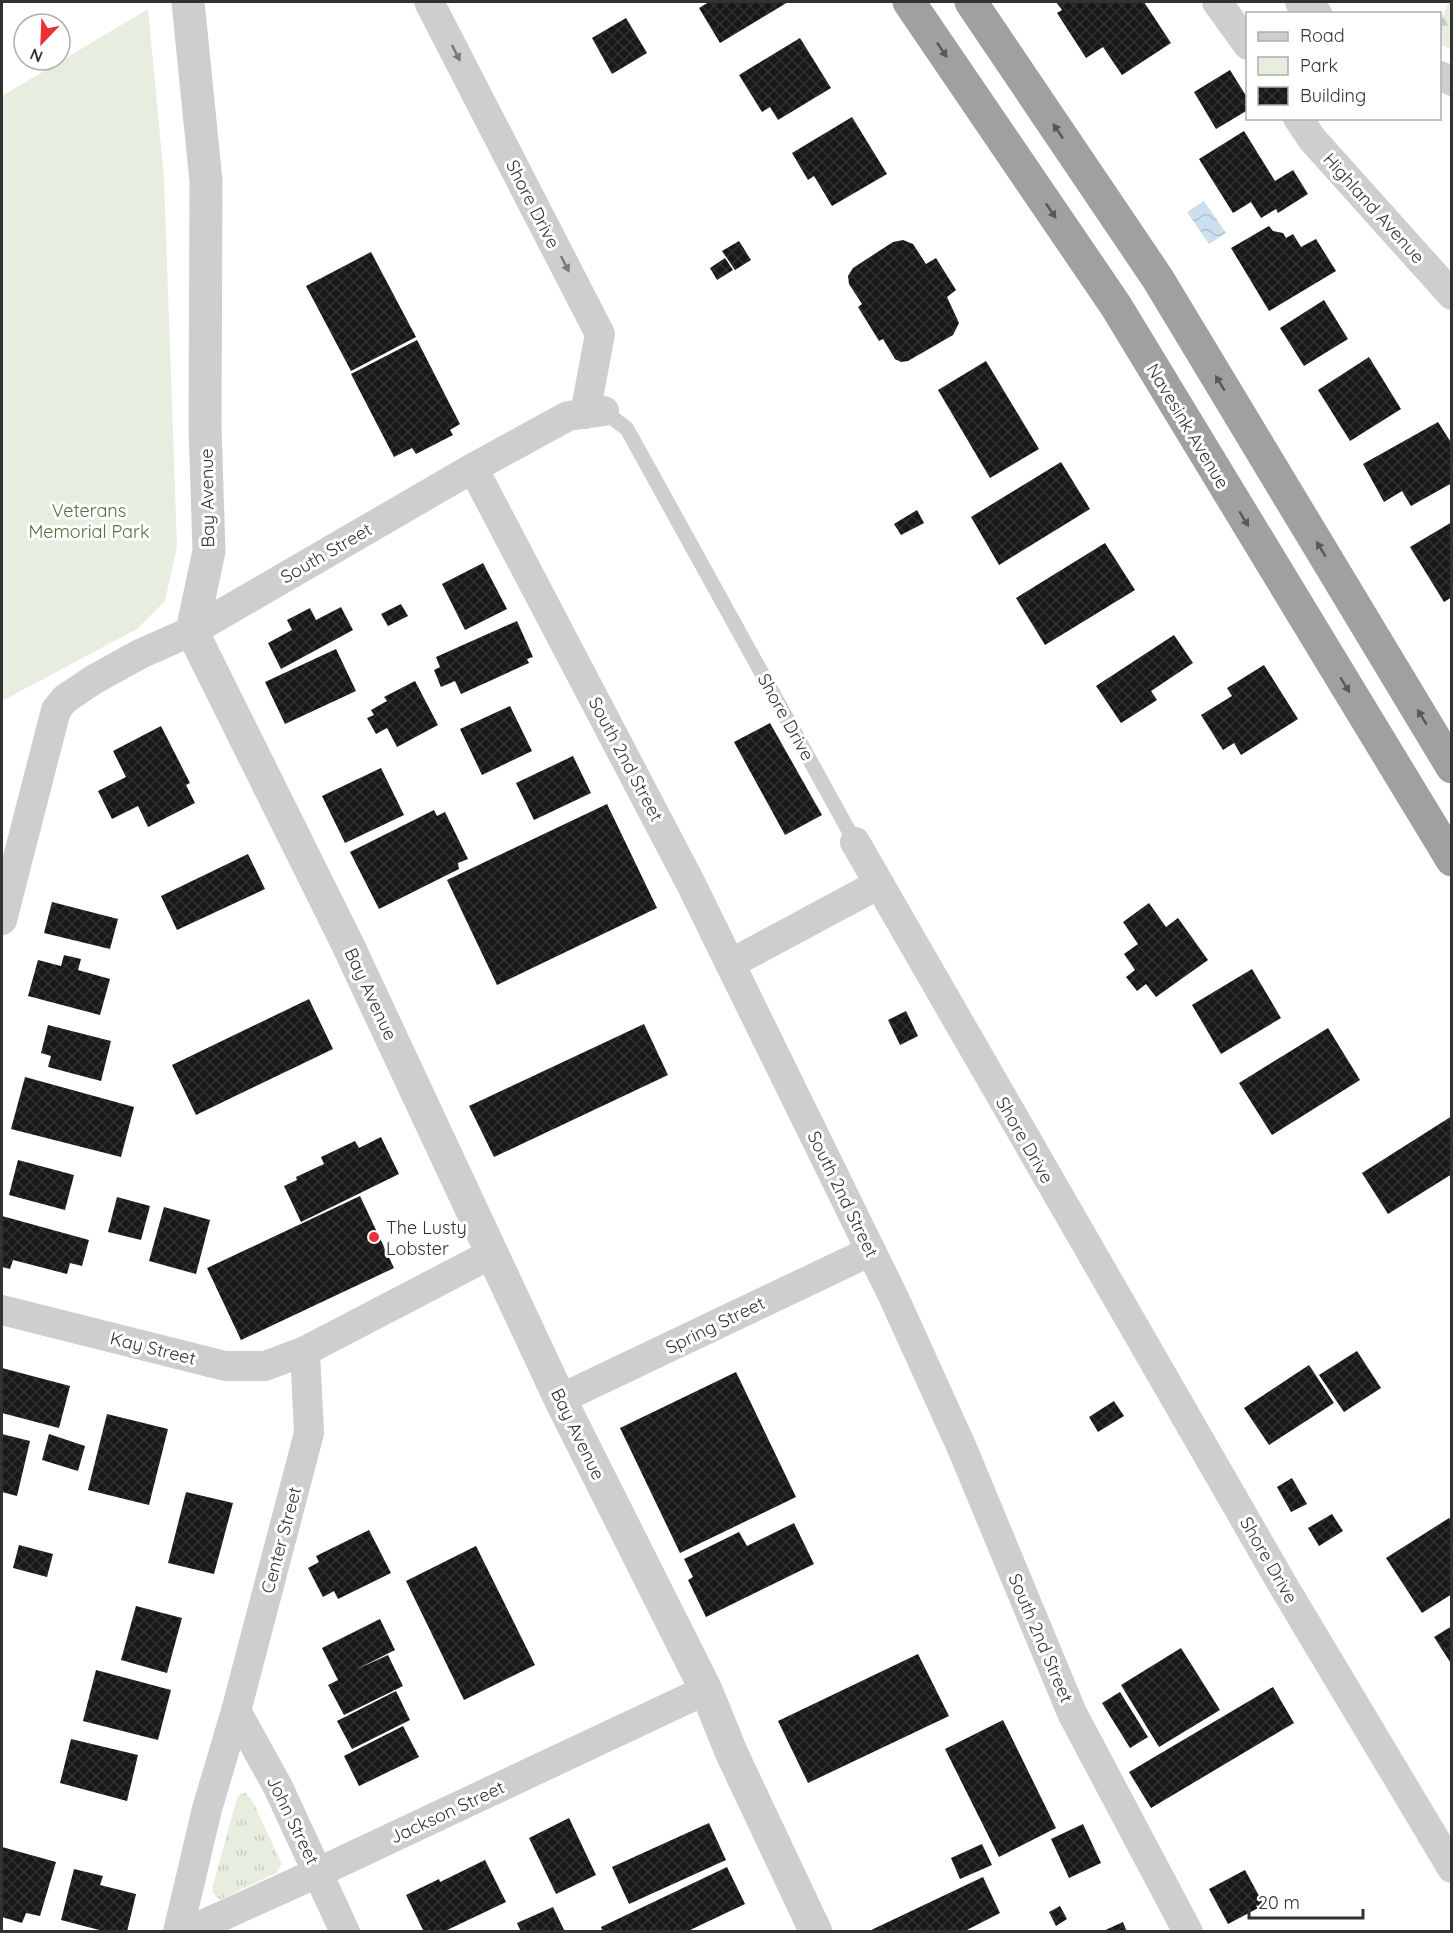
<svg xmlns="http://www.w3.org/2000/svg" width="1453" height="1933" viewBox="0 0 1453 1933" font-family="Quicksand,sans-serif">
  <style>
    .grass { fill: url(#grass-tufts) }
    .forest { fill: url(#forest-firs) }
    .green { fill: #e7eedf }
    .water { fill: url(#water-waves) }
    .building { fill: url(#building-cross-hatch) }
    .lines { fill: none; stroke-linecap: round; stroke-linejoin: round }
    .service { stroke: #cecece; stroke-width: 15 }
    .minor { stroke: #cecece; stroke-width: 30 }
    .tertiary { stroke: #cecece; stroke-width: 33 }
    .trunk { stroke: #a0a0a0; stroke-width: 33 }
    .oneway { fill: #585858 }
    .oneway2 { fill: #787878 }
    .poi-dot { fill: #ec3035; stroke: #fff; stroke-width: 2 }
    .labels { text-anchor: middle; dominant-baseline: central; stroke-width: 6; stroke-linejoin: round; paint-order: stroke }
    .street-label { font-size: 18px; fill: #313131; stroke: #fff }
    .park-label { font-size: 18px; fill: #52703c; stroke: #fff }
    .poi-label { font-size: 18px; fill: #313131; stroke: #fff; text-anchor: start }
  </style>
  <defs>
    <pattern id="grass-tufts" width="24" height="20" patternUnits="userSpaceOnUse" patternTransform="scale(1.5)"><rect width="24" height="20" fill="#e7eedf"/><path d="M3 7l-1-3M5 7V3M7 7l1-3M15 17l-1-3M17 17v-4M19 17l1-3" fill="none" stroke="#c7cdc0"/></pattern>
    <pattern id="forest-firs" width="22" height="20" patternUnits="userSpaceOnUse" patternTransform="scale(1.5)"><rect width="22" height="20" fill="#e7eedf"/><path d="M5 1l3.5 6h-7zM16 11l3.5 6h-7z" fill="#c7cdc0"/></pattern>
    <pattern id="water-waves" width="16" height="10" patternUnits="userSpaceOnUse" patternTransform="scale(1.5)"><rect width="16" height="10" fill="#cbdfee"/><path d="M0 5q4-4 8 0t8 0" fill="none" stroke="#afc0cd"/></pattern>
    <pattern id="building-cross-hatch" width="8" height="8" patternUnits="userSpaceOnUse" patternTransform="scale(1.5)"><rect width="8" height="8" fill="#181818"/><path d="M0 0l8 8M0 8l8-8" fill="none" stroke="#313131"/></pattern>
  </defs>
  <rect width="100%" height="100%" fill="#fff"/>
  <!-- grass -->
  <path class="grass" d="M246,1793L252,1800L282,1864L276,1873L222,1899H218L212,1891L213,1885L237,1798L241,1794Z"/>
  <!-- forest -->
  <path class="forest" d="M1449,2H1451V49L1440,44V22Z"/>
  <!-- green -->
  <path class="green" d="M148,9L164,178L177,547L165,601L137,629L2,701V96Z"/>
  <!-- water -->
  <path class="water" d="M1204,201L1226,233L1209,244L1187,212Z"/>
  <!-- building -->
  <g class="building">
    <path d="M709,2H788L720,43L699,8Z"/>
    <path d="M1056,2H1144L1171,43L1122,75L1103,47L1086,58L1057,13L1062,10Z"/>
    <path d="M626,18L647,53L612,74L592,38Z"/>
    <path d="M800,38L831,88L778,120L770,107L762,112L739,75Z"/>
    <path d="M1230,70L1248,99V110L1216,129L1194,92Z"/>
    <path d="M852,117L887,174L832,206L814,176L808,180L792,153Z"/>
    <path d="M1244,131L1275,181L1293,170L1308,194L1278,213L1276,209L1261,218L1251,202L1233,213L1199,159Z"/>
    <path d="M1269,226L1273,231L1283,233L1286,238L1293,234L1301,247L1316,239L1336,271L1269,311L1231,248Z"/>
    <path d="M903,240L913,244L926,264L936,258L956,290L947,297L959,323L953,335L908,361L901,362L895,359L883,339L879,341L858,307L862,304L849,284L848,276L853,268L893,242Z"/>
    <path d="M739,241L751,260L735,270L722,251Z"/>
    <path d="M371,252L416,337L351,371L306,286Z"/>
    <path d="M725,258L733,270L717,280L710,268Z"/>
    <path d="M1324,300L1348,339L1304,366L1280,328Z"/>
    <path d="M417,340L460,424L450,430L453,435L416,454L412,448L394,457L351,374Z"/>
    <path d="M1369,357L1401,409L1350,441L1318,390Z"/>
    <path d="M986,361L1039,449L990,478L938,390Z"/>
    <path d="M1438,422L1452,444V483L1411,506L1402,491L1384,502L1363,464Z"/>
    <path d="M1061,462L1090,509L999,565L971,517Z"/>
    <path d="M917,510L924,523L901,535L894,524Z"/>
    <path d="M1452,522V597L1444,602L1410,547Z"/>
    <path d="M1105,543L1135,590L1045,645L1016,598Z"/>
    <path d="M483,563L507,609L465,630L442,584Z"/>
    <path d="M401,604L408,616L388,626L381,614Z"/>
    <path d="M341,607L353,630L281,669L268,643L292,630L287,620L310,608L316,620Z"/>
    <path d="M517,621L533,657L527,659L529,663L461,694L455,681L441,687L434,670L440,667L436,657Z"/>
    <path d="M1174,635L1193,663L1151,691L1157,700L1121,723L1096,686Z"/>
    <path d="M336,649L356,691L285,724L265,682Z"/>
    <path d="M1264,665L1298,719L1241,755L1234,743L1223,750L1201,715L1232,696L1227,688Z"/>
    <path d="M415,681L438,725L397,747L387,728L376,734L367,718L374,715L371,710L387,701L384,697Z"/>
    <path d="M510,706L532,751L482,775L460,729Z"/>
    <path d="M770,723L822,815L785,835L734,742Z"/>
    <path d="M161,726L190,783L186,785L195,803L148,827L138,806L112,819L98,791L126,777L113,751Z"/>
    <path d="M573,756L591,793L534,820L516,783Z"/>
    <path d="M381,768L404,815L345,843L322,796Z"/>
    <path d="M607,804L657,908L497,985L447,880Z"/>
    <path d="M434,810L437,816L445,812L468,859L458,863L459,869L379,909L350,852Z"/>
    <path d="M248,854L265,889L177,930L161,896Z"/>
    <path d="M52,902L118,919L110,949L44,933Z"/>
    <path d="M1149,903L1166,927L1178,918L1208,960L1156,997L1146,984L1137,991L1126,977L1135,970L1124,954L1138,944L1123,922Z"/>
    <path d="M64,955L81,959L78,970L110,979L100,1015L28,996L38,960L61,966Z"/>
    <path d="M1252,969L1281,1018L1221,1054L1192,1005Z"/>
    <path d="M309,999L333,1049L196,1115L172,1065Z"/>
    <path d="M906,1011L918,1036L900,1045L888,1020Z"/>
    <path d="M644,1024L668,1075L494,1157L469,1106Z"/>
    <path d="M48,1025L111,1041L101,1081L48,1067L51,1056L41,1053Z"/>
    <path d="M1328,1028L1360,1080L1272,1135L1239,1083Z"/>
    <path d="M25,1077L134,1107L121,1157L11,1129Z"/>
    <path d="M1452,1116V1174L1388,1214L1362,1173Z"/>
    <path d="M381,1137L399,1174L301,1222L284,1186L297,1180L296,1177L324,1164L321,1157L355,1141L359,1148Z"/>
    <path d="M18,1160L74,1175L65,1210L9,1195Z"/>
    <path d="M360,1196L394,1268L241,1340L207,1268Z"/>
    <path d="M117,1197L150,1206L141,1240L108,1232Z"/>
    <path d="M164,1207L210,1220L196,1274L149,1261Z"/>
    <path d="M2,1216L89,1240L82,1266L70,1263L67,1274L13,1260L10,1269L2,1267Z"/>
    <path d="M1357,1351L1381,1388L1344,1412L1319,1375Z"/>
    <path d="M1309,1365L1334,1403L1269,1445L1244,1408Z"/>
    <path d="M2,1368L70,1386L59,1428L2,1413Z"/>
    <path d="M736,1372L796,1497L680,1553L620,1428Z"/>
    <path d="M1114,1401L1124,1416L1098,1432L1089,1417Z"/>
    <path d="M107,1414L168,1429L149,1505L88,1490Z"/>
    <path d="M2,1434L30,1441L17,1496L2,1492Z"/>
    <path d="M49,1434L85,1446L78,1471L42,1460Z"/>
    <path d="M1292,1478L1307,1504L1291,1512L1277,1487Z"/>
    <path d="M186,1492L233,1503L214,1574L168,1563Z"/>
    <path d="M1332,1514L1343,1531L1319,1546L1308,1528Z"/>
    <path d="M1449,1518L1452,1522V1594L1422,1613L1386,1558Z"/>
    <path d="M794,1523L814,1564L706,1617L688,1580L693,1577L684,1559L739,1532L747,1546Z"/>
    <path d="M369,1530L391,1573L338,1599L334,1591L323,1597L308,1568L319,1562L316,1556Z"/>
    <path d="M19,1545L53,1554L47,1577L13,1568Z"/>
    <path d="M476,1546L535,1665L464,1700L406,1581Z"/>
    <path d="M136,1606L182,1618L167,1673L121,1660Z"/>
    <path d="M380,1619L395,1650L355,1670L388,1655L403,1686L344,1715L328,1685L338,1680L322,1648Z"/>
    <path d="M1452,1626V1665L1434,1637Z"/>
    <path d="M1181,1648L1220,1710L1159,1747L1121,1685Z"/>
    <path d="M918,1654L949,1716L808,1783L778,1721Z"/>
    <path d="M96,1670L171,1690L158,1740L83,1721Z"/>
    <path d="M1273,1687L1294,1723L1151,1808L1129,1772Z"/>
    <path d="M396,1691L410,1720L352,1749L337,1721Z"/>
    <path d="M1120,1692L1148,1737L1130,1748L1102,1703Z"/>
    <path d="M1003,1720L1056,1828L999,1857L945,1749Z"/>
    <path d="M403,1726L419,1757L359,1786L344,1756Z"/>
    <path d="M71,1739L138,1755L127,1801L60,1783Z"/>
    <path d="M569,1818L596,1875L556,1894L529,1838Z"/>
    <path d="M709,1823L726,1860L629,1904L612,1867Z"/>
    <path d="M1083,1824L1101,1863L1069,1878L1051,1839Z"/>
    <path d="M982,1844L992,1865L960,1879L951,1858Z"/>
    <path d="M2,1847L56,1862L40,1916L26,1913L22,1923L2,1917Z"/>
    <path d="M485,1860L506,1902L443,1932H424L406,1895L439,1879L440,1882Z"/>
    <path d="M727,1867L745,1904L686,1932H603L601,1927Z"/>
    <path d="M74,1869L103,1876L100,1885L136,1894L127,1932H107L61,1920Z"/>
    <path d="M1245,1870L1264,1905L1228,1924L1209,1889Z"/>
    <path d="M983,1877L1000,1913L963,1932H867Z"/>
    <path d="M1060,1906L1067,1919L1056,1926L1049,1912Z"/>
    <path d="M553,1907L565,1932H521L517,1923Z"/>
    <path d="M1123,1922L1127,1932H1101Z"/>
  </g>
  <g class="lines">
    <!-- service -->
    <path class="service" d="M604,411L627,429L855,842"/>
    <!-- minor -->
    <g class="minor">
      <path d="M429,2L600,334L585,414"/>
      <path d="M1217,2L1248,45"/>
      <path d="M1300,2L1317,14"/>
      <path d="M1440,76L1452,81"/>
      <path d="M1298,118L1312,139L1452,295"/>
      <path d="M473,468L691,884L894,1298L962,1448L1072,1713L1188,1932"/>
      <path d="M855,842L1284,1587L1452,1868"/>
      <path d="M2,920L56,710L65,699L93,680L140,654L192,631L473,468L568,416L604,411"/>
      <path d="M730,964L879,884"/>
      <path d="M2,1310L225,1366H265L305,1351"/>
      <path d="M560,1399L871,1251"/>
      <path d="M236,1711L278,1787L345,1932"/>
      <path d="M178,1932L207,1809L236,1711L309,1433L305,1351L493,1253"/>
      <path d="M187,1932L319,1872L706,1690"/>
    </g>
    <!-- tertiary -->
    <path class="tertiary" d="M188,2L206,181L205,427L209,551L192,631L347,943L560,1399L706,1690L732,1754L816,1932"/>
    <!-- trunk -->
    <g class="trunk">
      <path d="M909,2L1116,306L1452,860"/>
      <path d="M971,2L1158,279L1452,767"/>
    </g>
  </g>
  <!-- one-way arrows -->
  <defs><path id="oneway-solid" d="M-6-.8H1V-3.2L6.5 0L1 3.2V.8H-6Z" transform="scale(1.5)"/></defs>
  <g class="oneway">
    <use href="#oneway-solid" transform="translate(942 50) rotate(56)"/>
    <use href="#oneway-solid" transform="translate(1058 131) rotate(-124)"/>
    <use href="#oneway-solid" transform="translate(1051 211) rotate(56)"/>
    <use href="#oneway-solid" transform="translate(1220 383) rotate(-121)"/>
    <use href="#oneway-solid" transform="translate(1244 519) rotate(59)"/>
    <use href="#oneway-solid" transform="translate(1321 549) rotate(-121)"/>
    <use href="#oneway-solid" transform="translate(1345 685) rotate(59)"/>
    <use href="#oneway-solid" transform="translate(1422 717) rotate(-121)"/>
  </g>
  <g class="oneway2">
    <use href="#oneway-solid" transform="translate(456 53) rotate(63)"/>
    <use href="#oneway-solid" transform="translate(565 264) rotate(63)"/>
  </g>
  <!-- markers -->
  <circle class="poi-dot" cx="374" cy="1237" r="6"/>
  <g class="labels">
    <!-- street labels -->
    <g class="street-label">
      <text transform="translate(533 204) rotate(63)">Shore Drive</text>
      <text transform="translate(1374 208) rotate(48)">Highland Avenue</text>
      <text transform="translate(1188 426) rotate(59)">Navesink Avenue</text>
      <text transform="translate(207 498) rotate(-91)">Bay Avenue</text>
      <text transform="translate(326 553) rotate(-30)">South Street</text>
      <text transform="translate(786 717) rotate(61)">Shore Drive</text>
      <text transform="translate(626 759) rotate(62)">South 2nd Street</text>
      <text transform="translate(371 994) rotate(65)">Bay Avenue</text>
      <text transform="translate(1025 1140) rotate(60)">Shore Drive</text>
      <text transform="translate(843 1194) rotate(64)">South 2nd Street</text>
      <text transform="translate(715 1325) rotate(-26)">Spring Street</text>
      <text transform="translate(153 1348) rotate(14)">Kay Street</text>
      <text transform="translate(578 1434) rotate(64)">Bay Avenue</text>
      <text transform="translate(281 1540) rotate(-75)">Center Street</text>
      <text transform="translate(1269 1560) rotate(60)">Shore Drive</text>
      <text transform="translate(1041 1638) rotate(67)">South 2nd Street</text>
      <text transform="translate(447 1812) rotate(-25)">Jackson Street</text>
      <text transform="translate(293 1820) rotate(64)">John Street</text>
    </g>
    <!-- park labels -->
    <g class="park-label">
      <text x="89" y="510">Veterans<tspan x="89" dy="21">Memorial Park</tspan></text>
    </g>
    <!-- poi labels -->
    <g class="poi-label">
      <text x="386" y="1227">The Lusty<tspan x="386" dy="21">Lobster</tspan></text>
    </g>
  </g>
  <!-- border -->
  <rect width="1453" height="1933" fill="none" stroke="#313131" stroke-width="6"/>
  <!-- legend -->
  <rect x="1246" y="12" width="195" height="108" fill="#ffffff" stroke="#adadad" stroke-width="1.5"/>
  <rect x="1258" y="32" width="30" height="9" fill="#cecece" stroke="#adadad" stroke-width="1.5"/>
  <text x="1300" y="42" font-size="18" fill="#313131">Road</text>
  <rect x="1258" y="57" width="30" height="18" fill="#e7eedf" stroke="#adadad" stroke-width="1.5"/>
  <text x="1300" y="72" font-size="18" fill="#313131">Park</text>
  <rect x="1258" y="87" width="30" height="18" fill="url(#building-cross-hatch)" stroke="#adadad" stroke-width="1.5"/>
  <text x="1300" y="102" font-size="18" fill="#313131">Building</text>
  <!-- north arrow -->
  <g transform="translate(42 42) rotate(203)"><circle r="28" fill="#ffffff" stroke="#adadad" stroke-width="1.5"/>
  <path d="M0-4.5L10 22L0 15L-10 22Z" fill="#ec3035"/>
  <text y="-9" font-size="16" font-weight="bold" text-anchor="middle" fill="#313131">N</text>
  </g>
  <!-- scale -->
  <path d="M1249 1909v9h114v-9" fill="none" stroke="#313131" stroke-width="3"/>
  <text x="1258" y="1909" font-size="18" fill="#313131" stroke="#ffffff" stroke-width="4.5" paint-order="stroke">20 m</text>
</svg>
